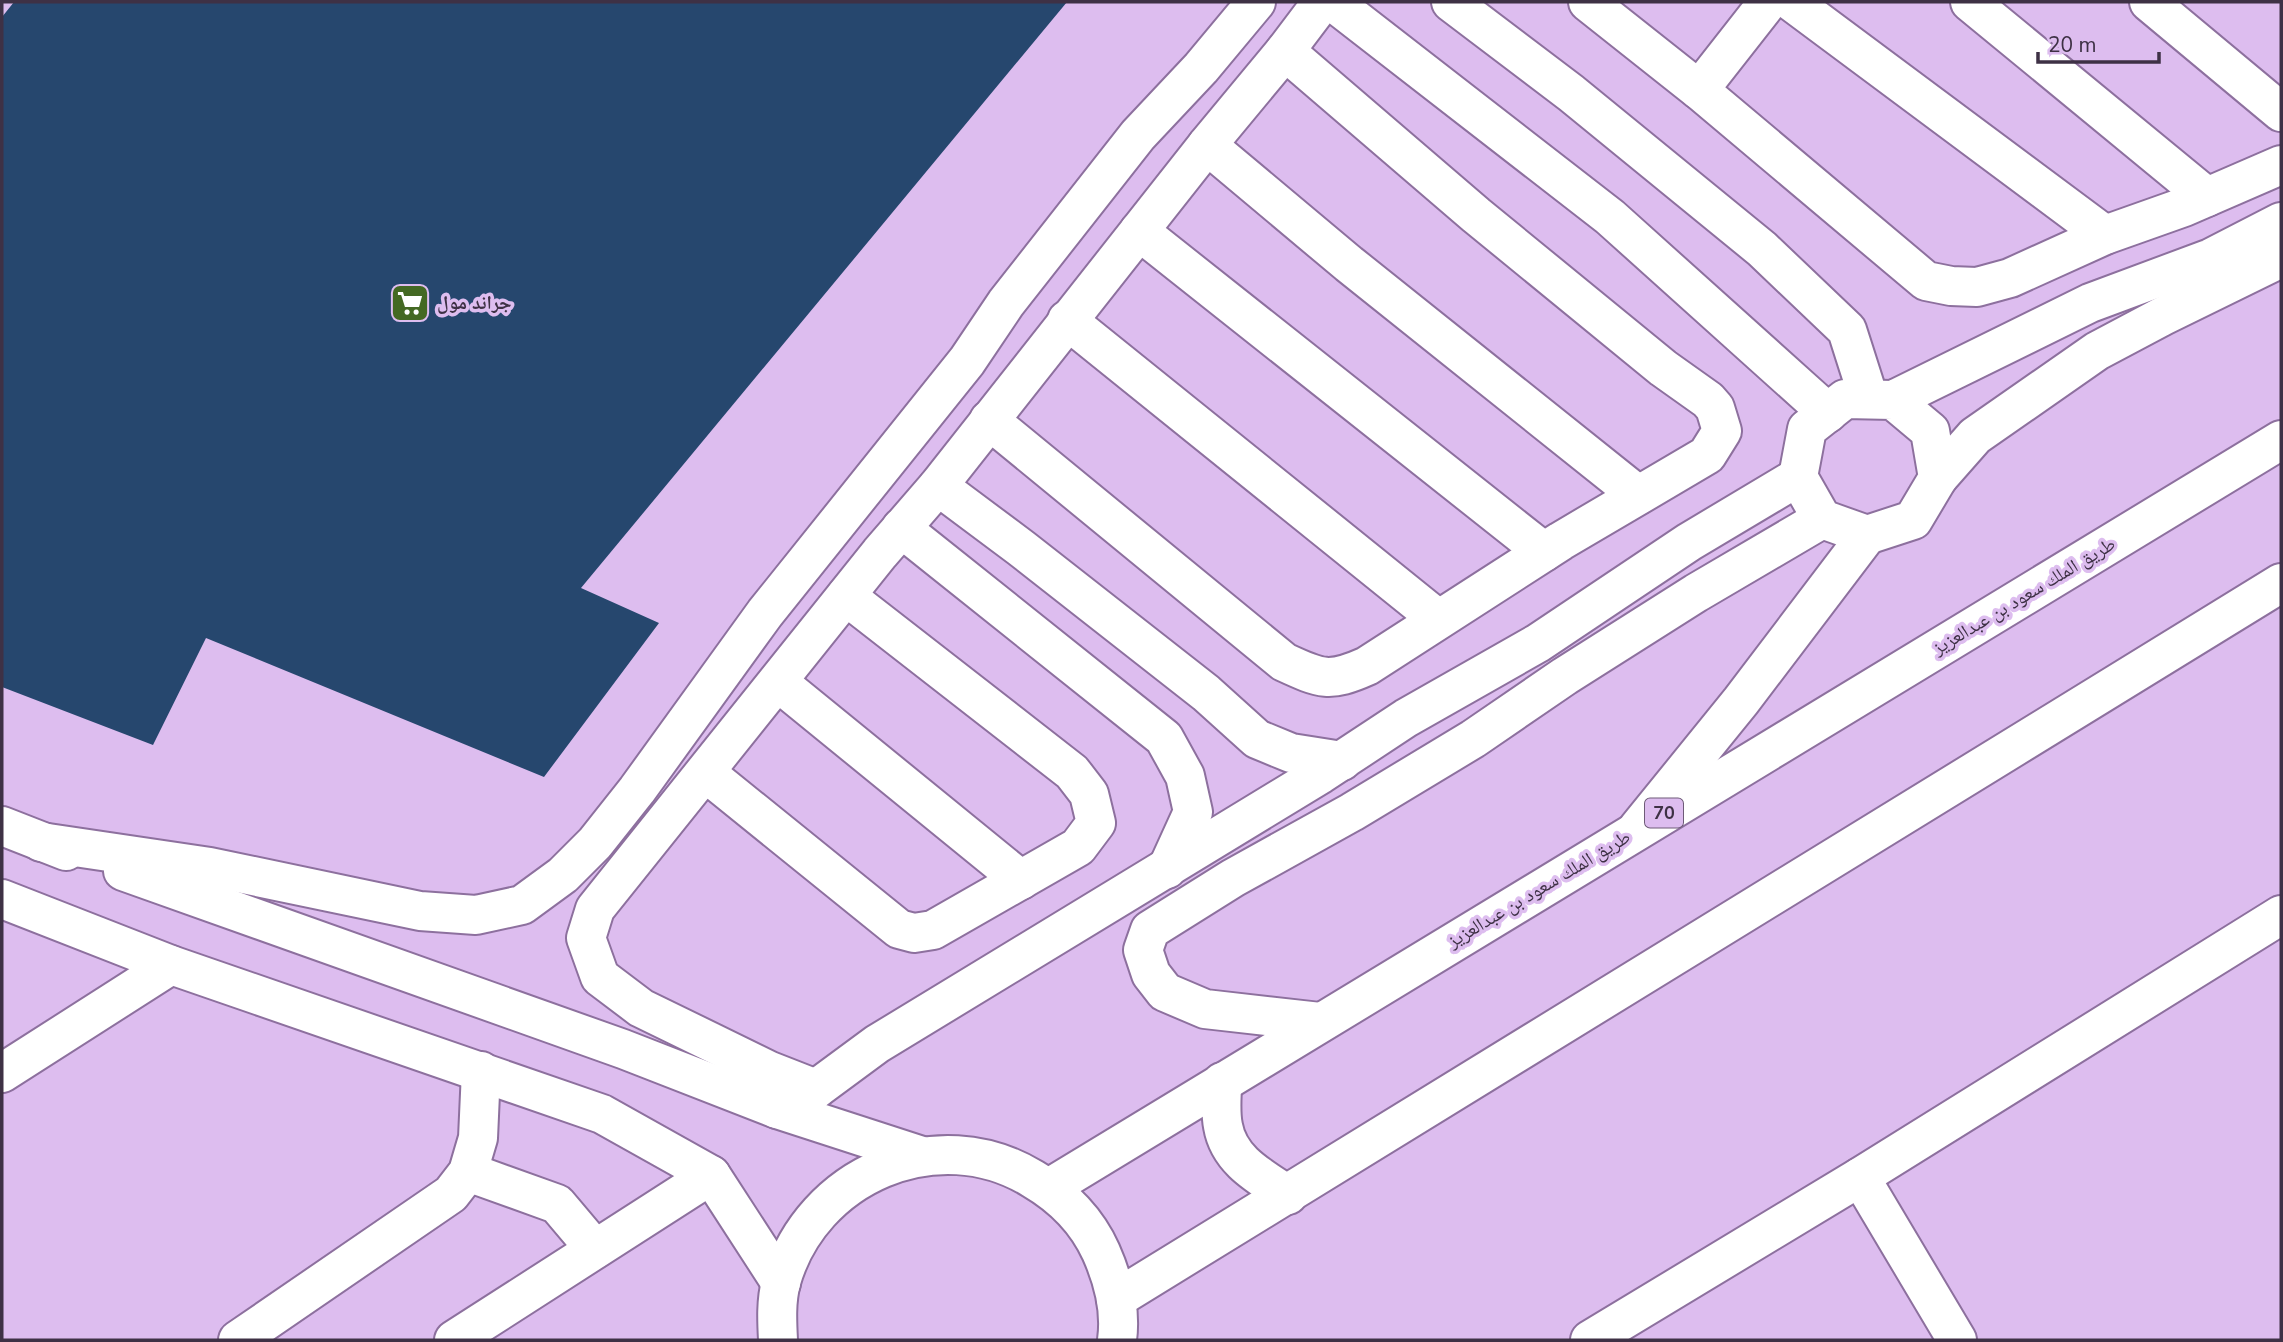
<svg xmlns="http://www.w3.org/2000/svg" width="2283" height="1342" viewBox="0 0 2283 1342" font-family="'Nunito Sans','Noto Naskh Arabic',sans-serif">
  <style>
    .building { fill: #26476e }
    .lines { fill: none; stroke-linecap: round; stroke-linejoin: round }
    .minor-casing { stroke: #8d709e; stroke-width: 42 }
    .highway-casing { stroke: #8d709e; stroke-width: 42 }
    .minor { stroke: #fff; stroke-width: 38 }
    .highway { stroke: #fff; stroke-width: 38 }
    .labels { text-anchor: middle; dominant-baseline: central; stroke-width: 7; stroke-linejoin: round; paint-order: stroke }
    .shield { fill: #ddbdef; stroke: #6e5b78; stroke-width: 2 }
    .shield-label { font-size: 18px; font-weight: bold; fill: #3e3145 }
    .poi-label { font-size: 19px; font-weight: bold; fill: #3e3145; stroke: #ddbdef; text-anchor: start }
    .street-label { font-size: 19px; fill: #3e3145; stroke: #ddbdef }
  </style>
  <rect width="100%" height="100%" fill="#ddbdef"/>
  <!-- building -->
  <path class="building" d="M14,2H1067L581,588L659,623L544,777L206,638L153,745L2,687V17Z"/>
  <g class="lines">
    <!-- minor casing -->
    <g class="minor-casing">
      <g id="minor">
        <path d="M1333,2L1610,217L1828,413"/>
        <path d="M1451,2L1571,93L1762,249L1847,330L1869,399"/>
        <path d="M1588,2L1699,90L1926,281L1951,286L1977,287L2010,278L2105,235L2184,207L2281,165"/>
        <path d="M1792,2L2105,235"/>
        <path d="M1970,2L2207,197"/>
        <path d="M2149,2L2281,112"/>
        <path d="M1699,90L1768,2"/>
        <path d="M1207,145L1349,264L1638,495"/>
        <path d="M1139,231L1544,552"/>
        <path d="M1067,320L1438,619"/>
        <path d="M1893,400L1930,431L1938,478L1913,520L1867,535L1822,519L1798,477L1807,429L1845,399L1893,400L2090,303L2211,258L2281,222"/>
        <path d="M989,420L1284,662C1321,679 1329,683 1367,666L1561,541L1707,455L1722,431L1715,408L1708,400L1663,368L1476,215L1285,51"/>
        <path d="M1938,478L1975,436L2097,351L2163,316L2281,258"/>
        <path d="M938,486L1021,548L1206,693L1257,739L1291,753L1342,761"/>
        <path d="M901,528L1164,738L1185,776L1193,812L1167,869"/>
        <path d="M778,682L1021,880"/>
        <path d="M706,773L899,929L914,933L933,930L1078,847L1096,823L1089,794L1072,772L846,596"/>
        <path d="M2,826L66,851"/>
        <path d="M1638,828L1741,701L1867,535"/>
        <path d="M41,842L210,867L420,911L476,915L522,905L563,875L595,843L637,790L765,613L967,361L1006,303L1138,135L1201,68L1256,2"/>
        <path d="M123,871L623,1049L777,1109L922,1156"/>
        <path d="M2,899L171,965L602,1114L711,1175L781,1283"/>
        <path d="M1320,1022L1205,1009L1165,992L1151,974L1143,950L1150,930L1233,878L1352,812L1473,739L1565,676L1696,593L1822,519"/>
        <path d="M2,1073L171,965"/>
        <path d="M816,1089L770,1071L641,1008L600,977L586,938L595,909L880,553L938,486L1207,145L1285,51L1322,2"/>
        <path d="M777,1109L816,1089L877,1044L1321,774L1406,718L1538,643L1689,542L1798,477"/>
        <path d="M468,1172L557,1204L595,1249"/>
        <path d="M1860,1177L1957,1340"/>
        <path d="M238,1340L451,1194L468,1172L478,1138L481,1071"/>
        <path d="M454,1340L711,1175"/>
        <path d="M1590,1340L1860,1177L2281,915"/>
      </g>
    </g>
    <!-- highway casing -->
    <g class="highway-casing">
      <g id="highway">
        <path d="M1222,1082C1222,1096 1220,1112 1223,1126C1229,1161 1261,1177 1288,1195"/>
        <path d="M1049,1188L2281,440"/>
        <path d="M1116,1299L2281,583"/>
        <path d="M778,1340C777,1321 776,1301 781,1282C811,1175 937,1120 1033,1179C1062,1196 1087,1221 1101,1252C1113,1279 1121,1311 1117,1340"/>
      </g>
    </g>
    <!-- minor -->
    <use href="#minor" class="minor"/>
    <!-- highway -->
    <use href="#highway" class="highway"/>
  </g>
  <!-- icons -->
  <defs>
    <g id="supermarket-square" transform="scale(2.0125)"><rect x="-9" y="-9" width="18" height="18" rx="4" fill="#446923" stroke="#ddbdef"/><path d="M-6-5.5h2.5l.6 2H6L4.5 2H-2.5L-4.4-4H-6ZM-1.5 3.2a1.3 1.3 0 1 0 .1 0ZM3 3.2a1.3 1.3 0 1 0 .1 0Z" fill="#fff"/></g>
  </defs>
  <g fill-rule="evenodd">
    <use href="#supermarket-square" x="410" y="303"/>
  </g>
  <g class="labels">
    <!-- shield labels -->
    <rect class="shield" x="1645" y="798.5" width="38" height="29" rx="5"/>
    <g class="shield-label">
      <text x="1664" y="813">70</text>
    </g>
    <!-- poi labels -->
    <g class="poi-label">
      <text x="437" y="303">جراند مول</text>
    </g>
    <!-- street labels -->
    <g class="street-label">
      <text transform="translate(2024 596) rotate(-31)">طريق الملك سعود بن عبدالعزيز</text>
      <text transform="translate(1539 889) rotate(-31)">طريق الملك سعود بن عبدالعزيز</text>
    </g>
  </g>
  <!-- border -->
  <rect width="2283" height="1342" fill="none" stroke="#3e3145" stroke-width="7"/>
  <!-- scale -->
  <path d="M2038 52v10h121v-10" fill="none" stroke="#3e3145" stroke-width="3.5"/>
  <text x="2048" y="52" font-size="21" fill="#3e3145" stroke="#ddbdef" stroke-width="5" paint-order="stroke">20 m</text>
</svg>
